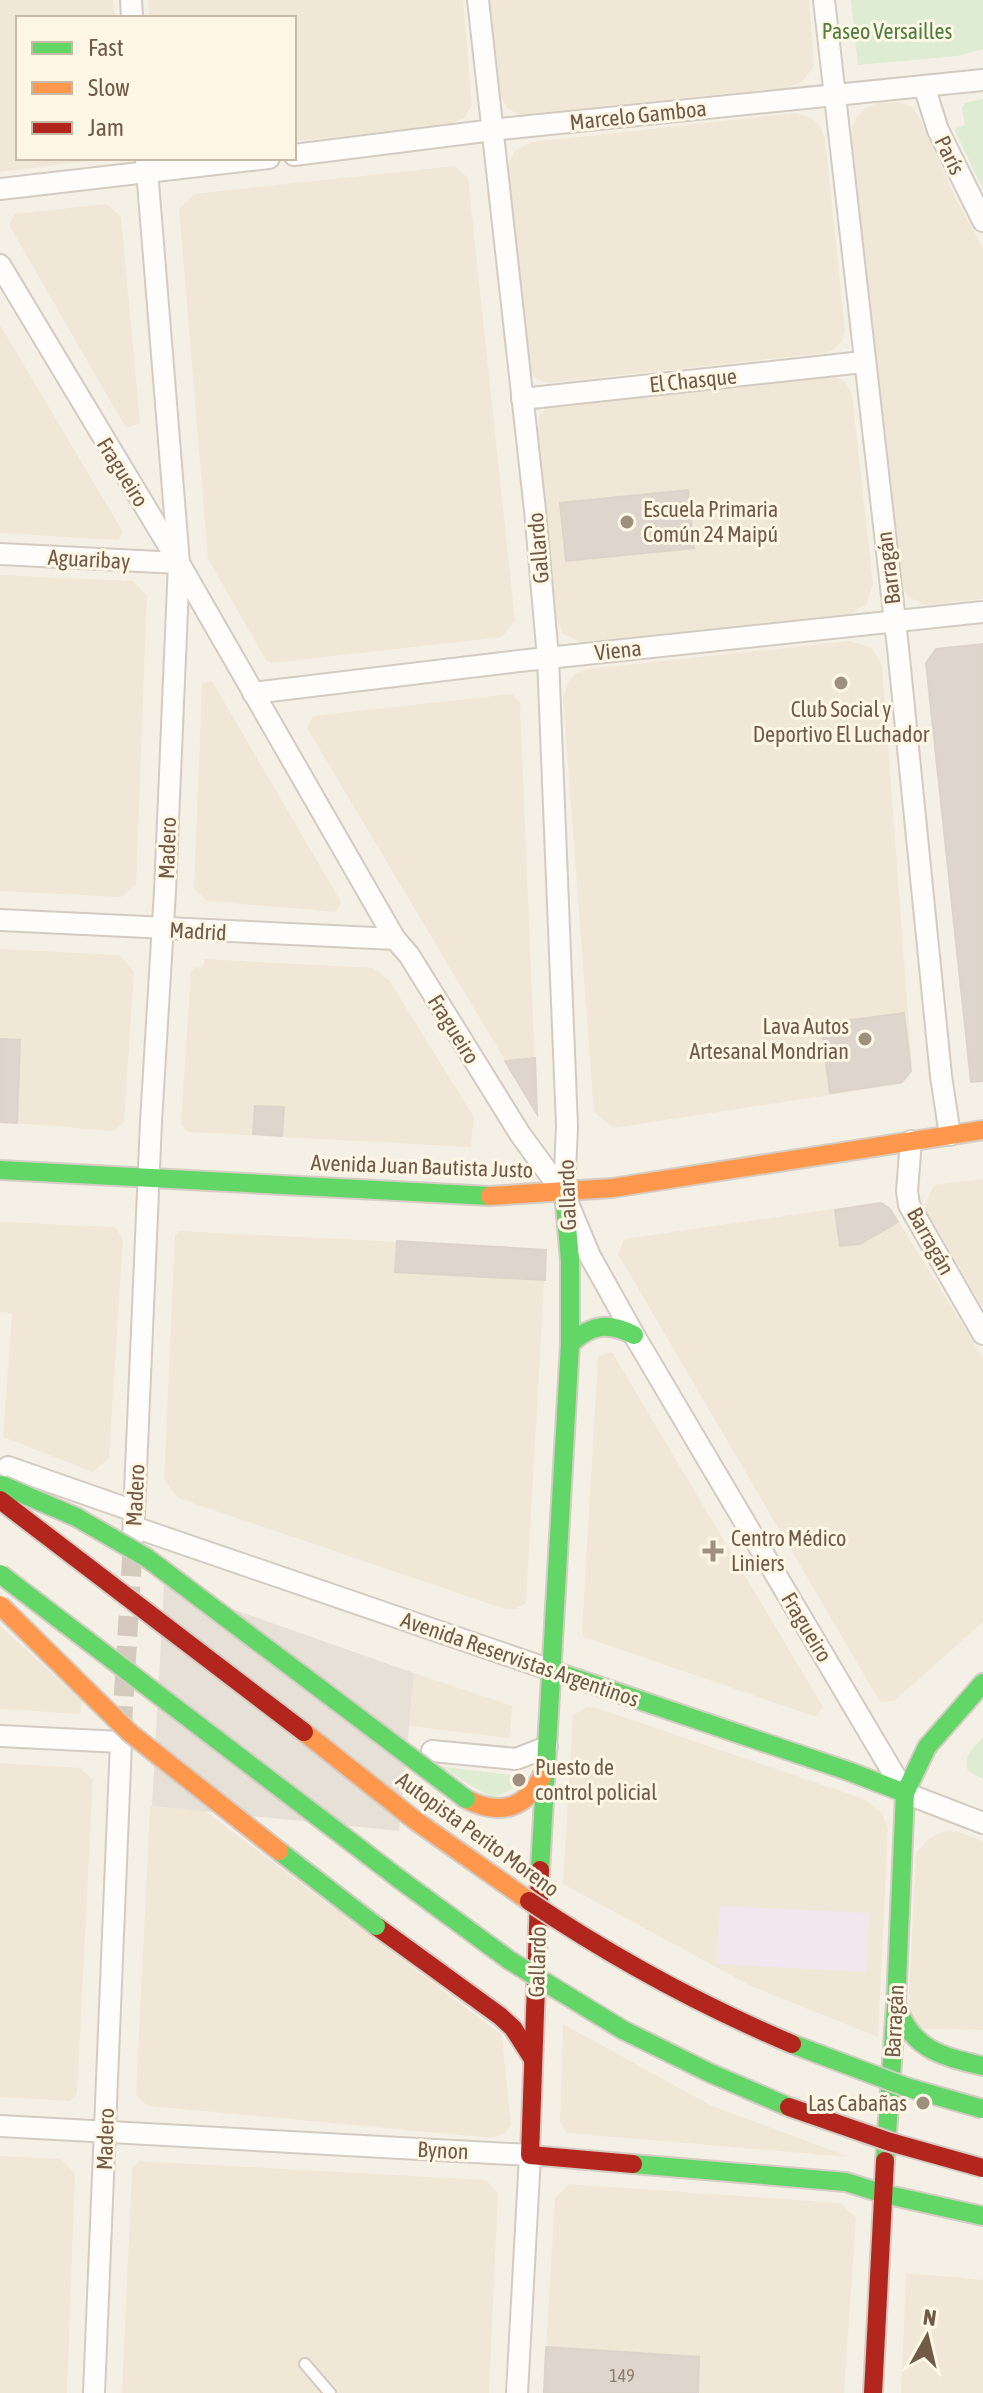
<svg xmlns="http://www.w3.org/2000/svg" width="983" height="2393" viewBox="0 0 983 2393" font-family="'Asap Condensed',sans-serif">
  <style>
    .residential { fill: #f1e7d6 }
    .industrial { fill: #e7e0d7 }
    .education { fill: #f2e6ef }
    .green { fill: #deecd1 }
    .building { fill: #ded6cc; stroke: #ddd4c9; stroke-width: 2 }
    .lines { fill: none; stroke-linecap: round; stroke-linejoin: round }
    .street-tunnel { stroke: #d4cbbe; stroke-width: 20; stroke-dasharray: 20 10; stroke-linecap: butt }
    .lane-casing { stroke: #d3cbc1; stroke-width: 14 }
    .street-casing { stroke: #d3cbc1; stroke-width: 24 }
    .fast-casing { stroke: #d5cdc3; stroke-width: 22 }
    .slow-casing { stroke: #d5cdc3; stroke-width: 22 }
    .jam-casing { stroke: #d5cdc3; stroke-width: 22 }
    .lane { stroke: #fefdfb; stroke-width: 10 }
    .street { stroke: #fefdfb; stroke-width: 20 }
    .fast { stroke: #63d668; stroke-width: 18 }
    .slow { stroke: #ff974d; stroke-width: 18 }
    .jam { stroke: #b3261e; stroke-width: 18 }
    .fast-bridge-casing { stroke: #d4ccc4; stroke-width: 22; stroke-linecap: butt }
    .slow-bridge-casing { stroke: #d4ccc4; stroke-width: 22; stroke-linecap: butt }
    .jam-bridge-casing { stroke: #d4ccc4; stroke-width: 22; stroke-linecap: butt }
    .fast-bridge { stroke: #63d668; stroke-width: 18 }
    .slow-bridge { stroke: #ff974d; stroke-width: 18 }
    .jam-bridge { stroke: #b3261e; stroke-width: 18 }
    .poi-dot { fill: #9f8f7f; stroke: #fff7e5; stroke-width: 3 }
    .labels { text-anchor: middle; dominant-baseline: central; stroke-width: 6; stroke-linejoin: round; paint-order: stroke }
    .number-label { font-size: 18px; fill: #8f7c6c }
    .park-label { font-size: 22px; fill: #4f7c43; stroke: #fff7e5 }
    .street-label { font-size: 22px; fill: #715b48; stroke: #fff7e5 }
    .poi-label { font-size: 22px; fill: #715b48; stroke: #fff7e5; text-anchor: start }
  </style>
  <rect width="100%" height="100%" fill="#f5f0e6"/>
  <!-- residential -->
  <g class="residential">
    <path d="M0,0H113L115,18H18V158H111L0,172Z"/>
    <path d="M148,0H463L472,105L464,118L450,125L294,141V18H150Z"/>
    <path d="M490,0H809L814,66L803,81L789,87L520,115L507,108L501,97Z"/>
    <path d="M899,102L912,107L919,117L957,201L983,248V599L925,605L908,597L900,582L851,134L855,119L863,110L877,103Z"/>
    <path d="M795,113L812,118L820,127L825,138L845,330L842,341L836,348L826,353L546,383L534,377L530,368L508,171L510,160L515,151L532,142Z"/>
    <path d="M455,166L468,178L515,621L502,637L272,663L266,660L208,559L179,209L194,194Z"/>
    <path d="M106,204L121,217L140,423L126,428L9,225L15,214Z"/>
    <path d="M0,325L123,532L119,540L0,533Z"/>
    <path d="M832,375L845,382L852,394L873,584L867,604L850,614L580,642L563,634L557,622L537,433L539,417L546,408L554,404Z"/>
    <path d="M0,575L133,581L147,596L136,884L121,897L0,891Z"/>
    <path d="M849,641L871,647L882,665L912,1067L902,1084L613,1128L594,1112L563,699L567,684L575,674L588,669Z"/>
    <path d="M212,681L341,902L336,912L207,901L194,888L202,683Z"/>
    <path d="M512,694L520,702L536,1093L525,1094L307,728L313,716Z"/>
    <path d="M0,949L120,955L134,972L124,1122L114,1131L0,1122Z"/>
    <path d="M205,959L372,968L389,980L474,1117L471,1147L188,1132L181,1124L191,972L196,967L202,968Z"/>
    <path d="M983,1179V1308L924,1207L934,1185Z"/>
    <path d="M881,1202L891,1209L983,1358V1622L894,1701L880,1702L618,1254L624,1239Z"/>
    <path d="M0,1222L115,1227L123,1240L109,1458L93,1472L3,1437L12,1313L0,1312Z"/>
    <path d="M180,1231L546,1249L526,1603L515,1609H505L178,1498L164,1480L175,1235Z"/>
    <path d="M612,1352L823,1707L816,1717L584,1637L582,1630L598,1356Z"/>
    <path d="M0,1626L83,1702L79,1714L0,1709Z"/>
    <path d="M414,1673L513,1706L509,1738L409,1726Z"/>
    <path d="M587,1707L597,1708L864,1799L882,1813L888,1828L878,2037L753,1987L563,1884L573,1715Z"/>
    <path d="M0,1763L80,1768L93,1780L77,2094L70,2101L0,2097Z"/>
    <path d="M150,1806L205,1811L502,2035L511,2125L505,2133L492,2138L148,2106L136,2095Z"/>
    <path d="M956,1831L983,1841V2030L915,2029L908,2012L916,1853L929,1839L942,1832Z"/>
    <path d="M563,2024L712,2106L850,2157L567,2133L560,2122Z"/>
    <path d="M0,2156L61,2159L75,2174L67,2393H0Z"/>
    <path d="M139,2161L486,2180L498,2193L489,2393H122L132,2169Z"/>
    <path d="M570,2184L840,2203L856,2218L844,2393H697L699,2357L546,2347L555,2198Z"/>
    <path d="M906,2273L983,2280V2393H901Z"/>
  </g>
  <!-- industrial -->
  <path class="industrial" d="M164,1585L414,1673L399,1831L152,1806Z"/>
  <!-- education -->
  <path class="education" d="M720,1906L869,1913L866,1972L717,1964Z"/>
  <!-- green -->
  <g class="green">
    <path d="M851,0H983V49L957,56L858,65Z"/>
    <path d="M983,99V189L954,129L965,125L962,108L965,103Z"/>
    <path d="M983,1737V1779L968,1771C963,1756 973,1748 983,1737Z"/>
    <path d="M439,1766L517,1776L524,1778L523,1785L492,1798Z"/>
  </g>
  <!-- building -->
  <g class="building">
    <path d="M688,490L694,548L566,561L560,503Z"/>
    <path d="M983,644V1081L971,1082L926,663L936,649Z"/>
    <path d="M904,1013L911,1071L902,1082L830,1093L821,1024Z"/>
    <path d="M0,1039L20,1040L17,1123L0,1122Z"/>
    <path d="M535,1058L537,1114L505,1061Z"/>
    <path d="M255,1106L284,1107L282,1136L253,1134Z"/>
    <path d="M881,1203L890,1209L898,1222L860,1244L840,1246L835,1210Z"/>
    <path d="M397,1241L546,1250L545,1280L395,1272Z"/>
    <path d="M546,2347L699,2357L698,2393H544Z"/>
  </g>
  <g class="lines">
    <!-- street-tunnel -->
    <path class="street-tunnel" d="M122,1726L133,1542"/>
    <!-- lane casing -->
    <g class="lane-casing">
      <path id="lane" d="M305,2364L330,2393"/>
    </g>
    <!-- street casing -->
    <g class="street-casing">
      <g id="street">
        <path d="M131,0L132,18"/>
        <path d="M478,0L535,510L548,658L567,1126L564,1194"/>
        <path d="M824,0L898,648L941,1076L950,1135"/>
        <path d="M924,86L938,130L983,221"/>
        <path d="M294,155L510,128L983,80"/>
        <path d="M0,189L269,158"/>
        <path d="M0,265L179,563L395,939L409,955L520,1134L564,1194L590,1256L634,1335L905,1793L983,1823"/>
        <path d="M522,399L863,362"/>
        <path d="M0,554L179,563"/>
        <path d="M253,693L519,661L983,612"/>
        <path d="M0,920L395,939"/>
        <path d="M911,1141L907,1191L909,1205L983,1334"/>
        <path d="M8,1467L134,1511"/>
        <path d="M134,1527L551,1670"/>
        <path d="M133,1538L151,1122L165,891L179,563L146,158"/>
        <path d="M0,1736L121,1742L94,2393"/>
        <path d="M432,1751L516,1759L547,1747"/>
        <path d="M0,2126L530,2155L517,2393"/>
      </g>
    </g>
    <!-- fast casing -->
    <g class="fast-casing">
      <g id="fast">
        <path d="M0,1170L490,1196"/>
        <path d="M570,1344C591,1324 608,1322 634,1335"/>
        <path d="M551,1670L848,1771L905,1793"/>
        <path d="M540,1870L570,1344V1260L564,1194"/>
        <path d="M896,2004C911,2049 940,2056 983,2066"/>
        <path d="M885,2161L896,2004L905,1793L927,1747L983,1683"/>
        <path d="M633,2164L846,2182L884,2194"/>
        <path d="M884,2194L983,2216"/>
      </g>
    </g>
    <!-- slow casing -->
    <g class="slow-casing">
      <g id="slow">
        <path d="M490,1196L612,1188L983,1130"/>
        <path d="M466,1799C501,1817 528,1808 544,1772"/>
      </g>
    </g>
    <!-- jam casing -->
    <g class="jam-casing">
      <g id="jam">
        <path d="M540,1870L530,2155L633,2164"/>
        <path d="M376,1926L500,2016L513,2028L533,2059"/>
        <path d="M873,2393L885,2161"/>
      </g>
    </g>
    <!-- lane -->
    <use href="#lane" class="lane"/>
    <!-- street -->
    <use href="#street" class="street"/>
    <!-- fast -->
    <use href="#fast" class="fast"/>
    <!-- slow -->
    <use href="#slow" class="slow"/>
    <!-- jam -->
    <use href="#jam" class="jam"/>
    <!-- fast-bridge casing -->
    <g class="fast-bridge-casing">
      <g id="fast-bridge">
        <path d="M2,1485L76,1517L147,1558L466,1799"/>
        <path d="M0,1574L402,1881L509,1960L623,2030L710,2073L789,2107"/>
        <path d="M279,1851L376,1926"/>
        <path d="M792,2044L906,2087L983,2109"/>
      </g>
    </g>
    <!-- slow-bridge casing -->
    <g class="slow-bridge-casing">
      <g id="slow-bridge">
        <path d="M0,1605L130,1733L279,1851"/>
        <path d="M304,1732L416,1821L529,1901"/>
      </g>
    </g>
    <!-- jam-bridge casing -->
    <g class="jam-bridge-casing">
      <g id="jam-bridge">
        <path d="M0,1500L304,1732"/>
        <path d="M529,1901C612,1957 700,2005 792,2044"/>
        <path d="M789,2107L890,2142L983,2168"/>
      </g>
    </g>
    <!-- fast-bridge -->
    <use href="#fast-bridge" class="fast-bridge"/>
    <!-- slow-bridge -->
    <use href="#slow-bridge" class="slow-bridge"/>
    <!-- jam-bridge -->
    <use href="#jam-bridge" class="jam-bridge"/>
  </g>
  <!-- markers -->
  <g class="poi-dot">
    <circle cx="627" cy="522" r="8"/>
    <circle cx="841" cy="683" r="8"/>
    <circle cx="865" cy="1039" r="8"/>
    <path d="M709 1539h8v8h8v8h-8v8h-8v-8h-8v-8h8z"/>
    <circle cx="519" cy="1780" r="8"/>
    <circle cx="923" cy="2103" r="8"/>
  </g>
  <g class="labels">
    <!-- number labels -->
    <g class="number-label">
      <text x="622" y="2375">149</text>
    </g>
    <!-- park labels -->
    <g class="park-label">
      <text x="887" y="31">Paseo Versailles</text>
    </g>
    <!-- street labels -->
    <g class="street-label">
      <text transform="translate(638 115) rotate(-6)">Marcelo Gamboa</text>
      <text transform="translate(950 155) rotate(64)">París</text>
      <text transform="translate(693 380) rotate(-6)">El Chasque</text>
      <text transform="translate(123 472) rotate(58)">Fragueiro</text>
      <text transform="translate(538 548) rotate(-95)">Gallardo</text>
      <text transform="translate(89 559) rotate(3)">Aguaribay</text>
      <text transform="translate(888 568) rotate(-97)">Barragán</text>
      <text transform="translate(618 650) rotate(-6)">Viena</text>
      <text transform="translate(167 848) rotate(-88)">Madero</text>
      <text transform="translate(198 931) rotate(3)">Madrid</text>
      <text transform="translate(454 1029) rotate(58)">Fragueiro</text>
      <text transform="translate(422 1166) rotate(2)">Avenida Juan Bautista Justo</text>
      <text transform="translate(567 1195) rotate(-92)">Gallardo</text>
      <text transform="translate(931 1241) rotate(61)">Barragán</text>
      <text transform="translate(135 1495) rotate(-87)">Madero</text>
      <text transform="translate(807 1627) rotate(59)">Fragueiro</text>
      <text transform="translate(520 1659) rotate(19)">Avenida Reservistas Argentinos</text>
      <text transform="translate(478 1834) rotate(36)">Autopista Perito Moreno</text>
      <text transform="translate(537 1962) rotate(-88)">Gallardo</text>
      <text transform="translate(894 2021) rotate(-87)">Barragán</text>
      <text transform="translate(105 2139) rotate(-88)">Madero</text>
      <text transform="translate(443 2150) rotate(3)">Bynon</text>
    </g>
    <!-- poi labels -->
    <g class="poi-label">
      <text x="643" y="509">Escuela Primaria<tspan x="643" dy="25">Común 24 Maipú</tspan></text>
      <text x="841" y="709" text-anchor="middle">Club Social y<tspan x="841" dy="25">Deportivo El Luchador</tspan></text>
      <text x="849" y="1026" text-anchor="end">Lava Autos<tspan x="849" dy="25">Artesanal Mondrian</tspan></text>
      <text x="731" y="1538">Centro Médico<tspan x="731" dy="25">Liniers</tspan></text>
      <text x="535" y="1767">Puesto de<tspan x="535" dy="25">control policial</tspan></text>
      <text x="907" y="2103" text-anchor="end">Las Cabañas</text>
    </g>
  </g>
  <!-- legend -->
  <rect x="16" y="16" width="280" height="144" fill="#fff7e5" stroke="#c6b9a6" stroke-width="2"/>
  <rect x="32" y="42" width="40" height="12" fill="#63d668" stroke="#c6b9a6" stroke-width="2"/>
  <text x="88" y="56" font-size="24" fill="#715b48">Fast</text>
  <rect x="32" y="82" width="40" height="12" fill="#ff974d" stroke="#c6b9a6" stroke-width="2"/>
  <text x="88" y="96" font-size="24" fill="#715b48">Slow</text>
  <rect x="32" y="122" width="40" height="12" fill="#b3261e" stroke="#c6b9a6" stroke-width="2"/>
  <text x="88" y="136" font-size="24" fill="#715b48">Jam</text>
  <!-- north arrow -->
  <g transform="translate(927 2337) rotate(8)" stroke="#fff7e5" stroke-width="6" paint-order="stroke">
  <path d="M0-6L14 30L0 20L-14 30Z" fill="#715b48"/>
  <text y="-12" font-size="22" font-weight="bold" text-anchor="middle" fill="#715b48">N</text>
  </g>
</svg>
